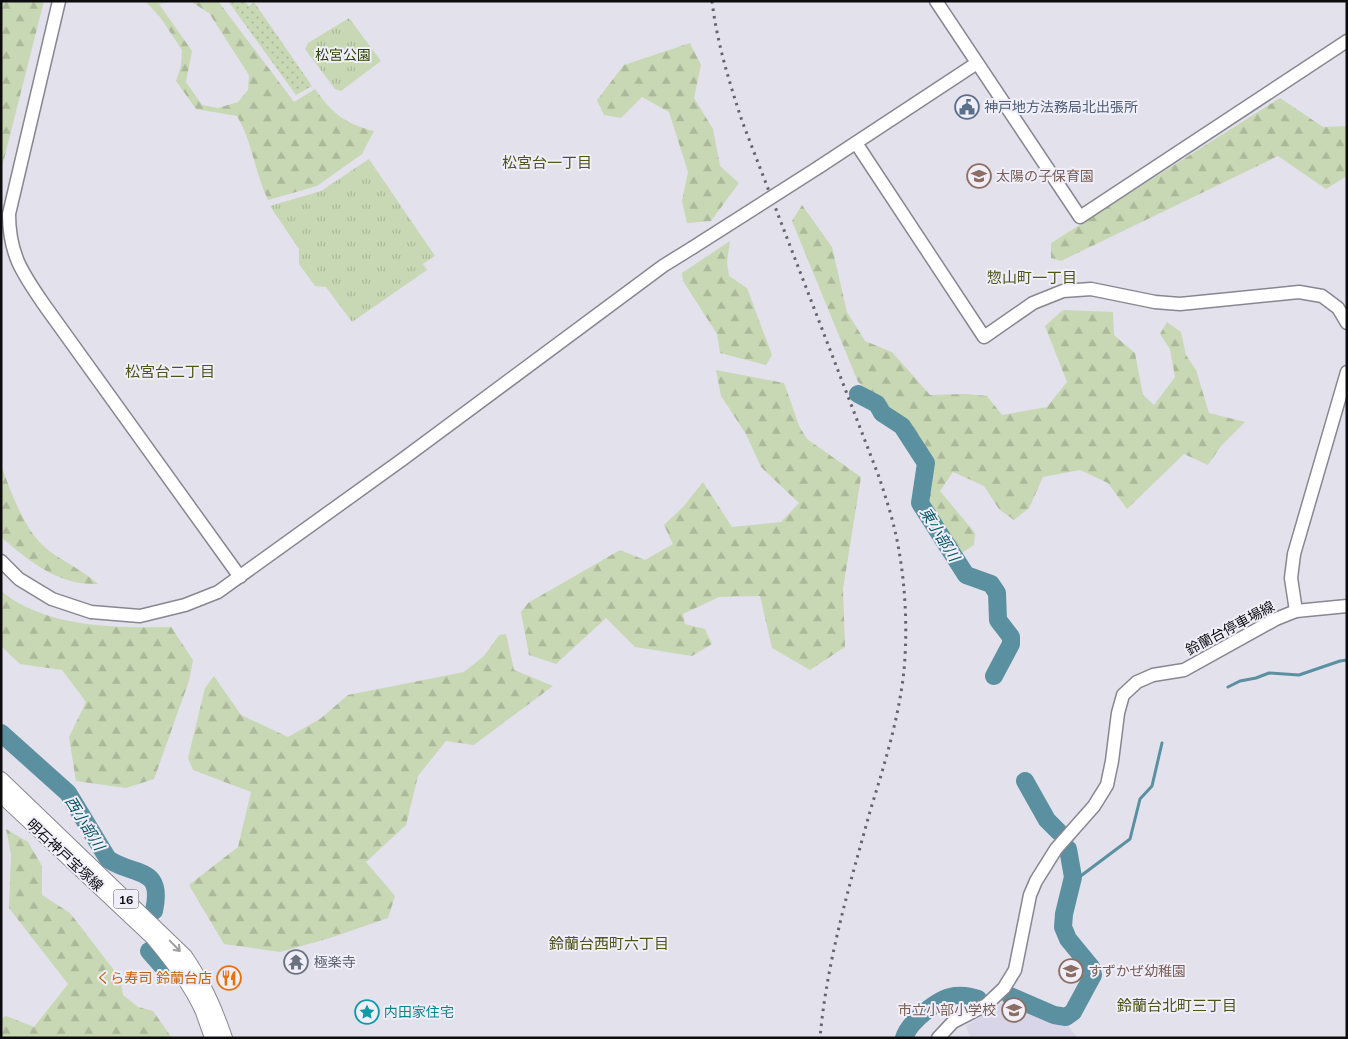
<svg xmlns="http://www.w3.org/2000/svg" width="1348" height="1039" viewBox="0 0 1348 1039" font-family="Mulish,'Noto Sans JP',sans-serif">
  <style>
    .built { fill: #d7d5e7 }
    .grass { fill: url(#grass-dots) }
    .forest { fill: url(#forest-firs) }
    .park { fill: url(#park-tufts) }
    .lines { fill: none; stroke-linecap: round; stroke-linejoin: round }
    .stream { stroke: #5b90a0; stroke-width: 3 }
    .river { stroke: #5b90a0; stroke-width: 18 }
    .secondary-casing { stroke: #888791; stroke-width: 15 }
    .primary-casing { stroke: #888791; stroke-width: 16 }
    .secondary { stroke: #fff; stroke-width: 12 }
    .primary { stroke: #fff; stroke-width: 14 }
    .rail { stroke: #64646a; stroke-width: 3; stroke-dasharray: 2.5 5; stroke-linecap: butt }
    .secondary-bridge-casing { stroke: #888791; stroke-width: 15; stroke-linecap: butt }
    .secondary-bridge { stroke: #fff; stroke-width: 12 }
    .oneway { stroke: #9e9e9f }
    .labels { text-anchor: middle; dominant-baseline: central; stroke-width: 4; stroke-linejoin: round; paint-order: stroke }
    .shield { fill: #f0eff9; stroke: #505055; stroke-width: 1 }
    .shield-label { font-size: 12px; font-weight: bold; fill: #0c0c0f }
    .park-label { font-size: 14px; fill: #2d4200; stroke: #f0eff9 }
    .service-label { font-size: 14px; fill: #4e5e75; stroke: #f0eff9; text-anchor: start }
    .education-label { font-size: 14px; fill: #785e54; stroke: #f0eff9; text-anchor: start }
    .street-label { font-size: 14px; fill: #0c0c0f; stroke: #f0eff9 }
    .worship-label { font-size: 14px; fill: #5b616d; stroke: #f0eff9; text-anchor: start }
    .food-label { font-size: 14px; fill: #c56008; stroke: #f0eff9; text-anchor: end }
    .culture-label { font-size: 14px; fill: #0d838f; stroke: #f0eff9; text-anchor: start }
    .neighbourhood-label { font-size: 15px; fill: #4e541a; stroke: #f0eff9 }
    .water-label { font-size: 15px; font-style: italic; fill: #045465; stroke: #f0eff9 }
  </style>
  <defs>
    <pattern id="grass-dots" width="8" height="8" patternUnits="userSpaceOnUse" patternTransform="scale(1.25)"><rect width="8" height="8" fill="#c8d8b4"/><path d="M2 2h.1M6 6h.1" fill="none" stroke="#abb89a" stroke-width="1.8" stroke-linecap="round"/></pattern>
    <pattern id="forest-firs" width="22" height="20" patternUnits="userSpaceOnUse" patternTransform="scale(1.25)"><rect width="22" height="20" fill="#c8d8b4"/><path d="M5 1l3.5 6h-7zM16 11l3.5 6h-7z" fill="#abb89a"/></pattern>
    <pattern id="park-tufts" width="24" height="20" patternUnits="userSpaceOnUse" patternTransform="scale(1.25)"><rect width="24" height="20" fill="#c8d8b4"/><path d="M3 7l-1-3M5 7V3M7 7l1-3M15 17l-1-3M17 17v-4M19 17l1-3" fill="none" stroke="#abb89a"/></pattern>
  </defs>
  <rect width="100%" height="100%" fill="#e2e1ec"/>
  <!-- built -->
  <path class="built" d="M1009,999L1064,1021L1078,1038H970L966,1026Z"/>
  <!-- grass -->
  <path class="grass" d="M228,1H245L249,6L254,2L312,86L296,95Z"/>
  <!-- forest -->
  <g class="forest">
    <path d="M1,1H44L1,171Z"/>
    <path d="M145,1H174L159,4L192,51L186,82L202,105L218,108L238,102L248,90L249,75L209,13L190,1H218L294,102L315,89C332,113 345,124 374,131L362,154L317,186L268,200C255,173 252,141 237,116L196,109L176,81L181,66L182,50L160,17Z"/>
    <path d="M690,43L701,65L694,98L713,129L720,166L739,183L711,221L687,223L682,201L688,172L669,112L642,97L621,118L604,115L597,100L624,65Z"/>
    <path d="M1280,98L1323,127L1347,126V176L1326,189L1278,156L1061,261L1051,258V243Z"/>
    <path d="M802,205L832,247L847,312L865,341L892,352L930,395L966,394L987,396L1002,415L1047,407L1067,382L1045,326L1063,310L1113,312L1114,335L1135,353L1143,395L1154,405L1175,377L1170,349L1160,334L1167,322L1181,332L1186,355L1196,370L1209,413L1245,422L1221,446L1208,465L1184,454L1127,509L1108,483L1080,470L1043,477L1029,508L1014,520L999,509L984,486L953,472L940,491L975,533L974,545L960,554L935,517L927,502L932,460L908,422L858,382L792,221Z"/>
    <path d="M730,241L727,262L729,276L747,288L772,355L766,365L720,353L717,334L683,281L682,273Z"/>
    <path d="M716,370L784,383L799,426L807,439L861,477L843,589L845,647L810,670L772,648L760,596L719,597L683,614L685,624L705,629L712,644L692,656L635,647L606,618L556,664L529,655L521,612L528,603L620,550L645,560L673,544L664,525L683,507L703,482L732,527L781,522L799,503L761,467L746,434L721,396Z"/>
    <path d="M1,466C12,493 24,531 47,549C63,562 83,570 98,584C59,586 29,561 1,537Z"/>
    <path d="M1,591C46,628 116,628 171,627L193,660L189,681L154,779L126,788L76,781L69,737L86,702L62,670L20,664L1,646Z"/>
    <path d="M506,634L514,670L553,686L474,745L446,741L418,776L406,825L366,862L395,896L388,918L330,938L280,952L224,944L189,885L238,847L251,792L193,770L188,758L205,688L214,676L241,715L288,737L320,719L348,695L464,672L484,656L499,635Z"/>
    <path d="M6,829L28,842L42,866V895L70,913L120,978L123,995L138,1007L153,1011L172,1038H1V1019L6,1016L34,1027L68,984L9,908L11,854Z"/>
  </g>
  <!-- park -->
  <g class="park">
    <path d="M349,18L381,61L341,91L335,89L305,49L308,43Z"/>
    <path d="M369,159L435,256L423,264L427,270L352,322L326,287L315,286L299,264V249L270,206L321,191Z"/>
  </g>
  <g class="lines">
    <!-- stream -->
    <g class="stream">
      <path d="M1228,687L1240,681L1256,678L1269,673L1299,675L1340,661L1347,660"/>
      <path d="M1070,888L1078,878L1130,839L1140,799L1152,786L1162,743"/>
    </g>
    <!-- river -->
    <g class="river">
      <path d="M858,394L877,404L882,413L902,426L926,463L920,503L966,575L991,584L997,593L998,620L1011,637V644L994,676"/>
      <path d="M1,733L68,793L108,859C134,877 164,865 154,911"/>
      <path d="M1025,781L1047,820L1059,832"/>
      <path d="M149,951L163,967"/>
      <path d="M1010,996L1054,1015L1066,1017L1073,1012L1093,975L1091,967L1068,939L1063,927L1064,914L1073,877L1068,849"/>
      <path d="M904,1038C909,1022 938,998 955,996C964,995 970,996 978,999"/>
    </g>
    <!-- secondary casing -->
    <g class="secondary-casing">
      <g id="secondary">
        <path d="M59,1L9,214C9,255 23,274 45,306L240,577"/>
        <path d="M936,1L1080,217L1347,41"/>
        <path d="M856,143L984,337L1033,303L1063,291L1091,289L1155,302L1180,304L1299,292L1322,296L1338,308L1347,323"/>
        <path d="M819,167L977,63"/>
        <path d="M1,561L19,579L52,599L91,612L140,616L185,605L218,592L403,459L663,266L692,248"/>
        <path d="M1296,611L1291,578L1294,554L1347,372"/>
        <path d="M938,1038L953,1022L986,1005L1004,988L1015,970L1030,895L1036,881L1056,849L1094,806L1107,785L1112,761L1118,713L1123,695L1137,682L1153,675L1184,670L1276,619L1296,611L1347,606"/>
      </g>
    </g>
    <!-- primary casing -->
    <g class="primary-casing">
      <g id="primary">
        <path d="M1,779L185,956C204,984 214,1006 225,1038"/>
        <path d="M1,795L153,938C172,961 191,985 203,1012C206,1021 209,1029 212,1038"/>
      </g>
    </g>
    <!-- secondary -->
    <use href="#secondary" class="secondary"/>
    <!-- primary -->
    <use href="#primary" class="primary"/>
    <!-- rail -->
    <path class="rail" d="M712,1C717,43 729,81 742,121L879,477C887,501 895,526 899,551C906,590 908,639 903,679C897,724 884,766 871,808C850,884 827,959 820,1038"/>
    <!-- secondary-bridge casing -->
    <g class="secondary-bridge-casing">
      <path id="secondary-bridge" d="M692,248L819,167"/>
    </g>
    <!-- secondary-bridge -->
    <use href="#secondary-bridge" class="secondary-bridge"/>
  </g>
  <!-- one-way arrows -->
  <defs><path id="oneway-shaft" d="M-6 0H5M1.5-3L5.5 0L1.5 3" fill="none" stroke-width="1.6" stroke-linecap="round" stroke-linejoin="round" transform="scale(1.25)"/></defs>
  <use class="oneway" href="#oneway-shaft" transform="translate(175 946) rotate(46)"/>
  <!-- icons -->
  <defs>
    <g id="civic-ring" transform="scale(1.25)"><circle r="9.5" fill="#f0eff9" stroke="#5c6f8a" stroke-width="1.5"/><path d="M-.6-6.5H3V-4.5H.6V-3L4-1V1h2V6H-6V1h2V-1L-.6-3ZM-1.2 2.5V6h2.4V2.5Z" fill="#5c6f8a"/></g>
    <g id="school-ring" transform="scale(1.25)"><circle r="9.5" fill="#f0eff9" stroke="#8d6e63" stroke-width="1.5"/><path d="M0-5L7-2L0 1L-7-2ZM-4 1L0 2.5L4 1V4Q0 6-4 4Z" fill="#8d6e63"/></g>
    <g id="temple-ring" transform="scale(1.25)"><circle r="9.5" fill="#f0eff9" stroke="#6b7280" stroke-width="1.5"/><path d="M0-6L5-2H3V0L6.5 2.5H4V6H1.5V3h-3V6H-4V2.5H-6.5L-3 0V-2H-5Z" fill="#6b7280"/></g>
    <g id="restaurant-ring" transform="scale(1.25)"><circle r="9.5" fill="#f0eff9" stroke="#e8710a" stroke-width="1.5"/><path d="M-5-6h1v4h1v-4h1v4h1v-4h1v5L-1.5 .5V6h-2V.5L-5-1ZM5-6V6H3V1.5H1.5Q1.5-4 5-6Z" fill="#e8710a"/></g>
    <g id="sight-ring" transform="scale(1.25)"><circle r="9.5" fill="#f0eff9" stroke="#0f9aa8" stroke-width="1.5"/><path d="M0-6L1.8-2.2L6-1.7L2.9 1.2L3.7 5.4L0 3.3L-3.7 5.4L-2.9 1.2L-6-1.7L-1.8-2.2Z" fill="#0f9aa8"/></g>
  </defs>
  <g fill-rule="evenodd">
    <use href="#civic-ring" x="967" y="107"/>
    <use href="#school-ring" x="979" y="176"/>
    <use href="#temple-ring" x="296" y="962"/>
    <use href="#school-ring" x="1071" y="971"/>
    <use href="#restaurant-ring" x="229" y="978"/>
    <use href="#school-ring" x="1014" y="1010"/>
    <use href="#sight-ring" x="367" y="1012"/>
  </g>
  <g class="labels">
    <!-- shield labels -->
    <rect class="shield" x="113.5" y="889.5" width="25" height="19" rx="4"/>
    <g class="shield-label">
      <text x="126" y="899">16</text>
    </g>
    <!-- park labels -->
    <g class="park-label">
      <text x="343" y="55">松宮公園</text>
    </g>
    <!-- service labels -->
    <g class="service-label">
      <text x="984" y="107">神戸地方法務局北出張所</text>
    </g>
    <!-- education labels -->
    <g class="education-label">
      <text x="996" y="176">太陽の子保育園</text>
      <text x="1088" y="971">すずかぜ幼稚園</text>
      <text x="996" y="1010" text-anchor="end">市立小部小学校</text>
    </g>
    <!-- street labels -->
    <g class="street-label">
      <text transform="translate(1230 628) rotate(-28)">鈴蘭台停車場線</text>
      <text transform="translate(65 855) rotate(43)">明石神戸宝塚線</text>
    </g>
    <!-- worship labels -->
    <g class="worship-label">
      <text x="314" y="962">極楽寺</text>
    </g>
    <!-- food labels -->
    <g class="food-label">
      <text x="212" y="978">くら寿司 鈴蘭台店</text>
    </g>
    <!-- culture labels -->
    <g class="culture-label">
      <text x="384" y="1012">内田家住宅</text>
    </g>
    <!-- neighbourhood labels -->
    <g class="neighbourhood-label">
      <text x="547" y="162">松宮台一丁目</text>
      <text x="1032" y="277">惣山町一丁目</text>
      <text x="170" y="371">松宮台二丁目</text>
      <text x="609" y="943">鈴蘭台西町六丁目</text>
      <text x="1177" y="1005">鈴蘭台北町三丁目</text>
    </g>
    <!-- water labels -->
    <g class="water-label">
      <text transform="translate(940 534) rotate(58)">東小部川</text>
      <text transform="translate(85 823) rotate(58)">西小部川</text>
    </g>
  </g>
  <!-- border -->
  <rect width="1348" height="1039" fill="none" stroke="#0c0c0f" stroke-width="5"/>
</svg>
